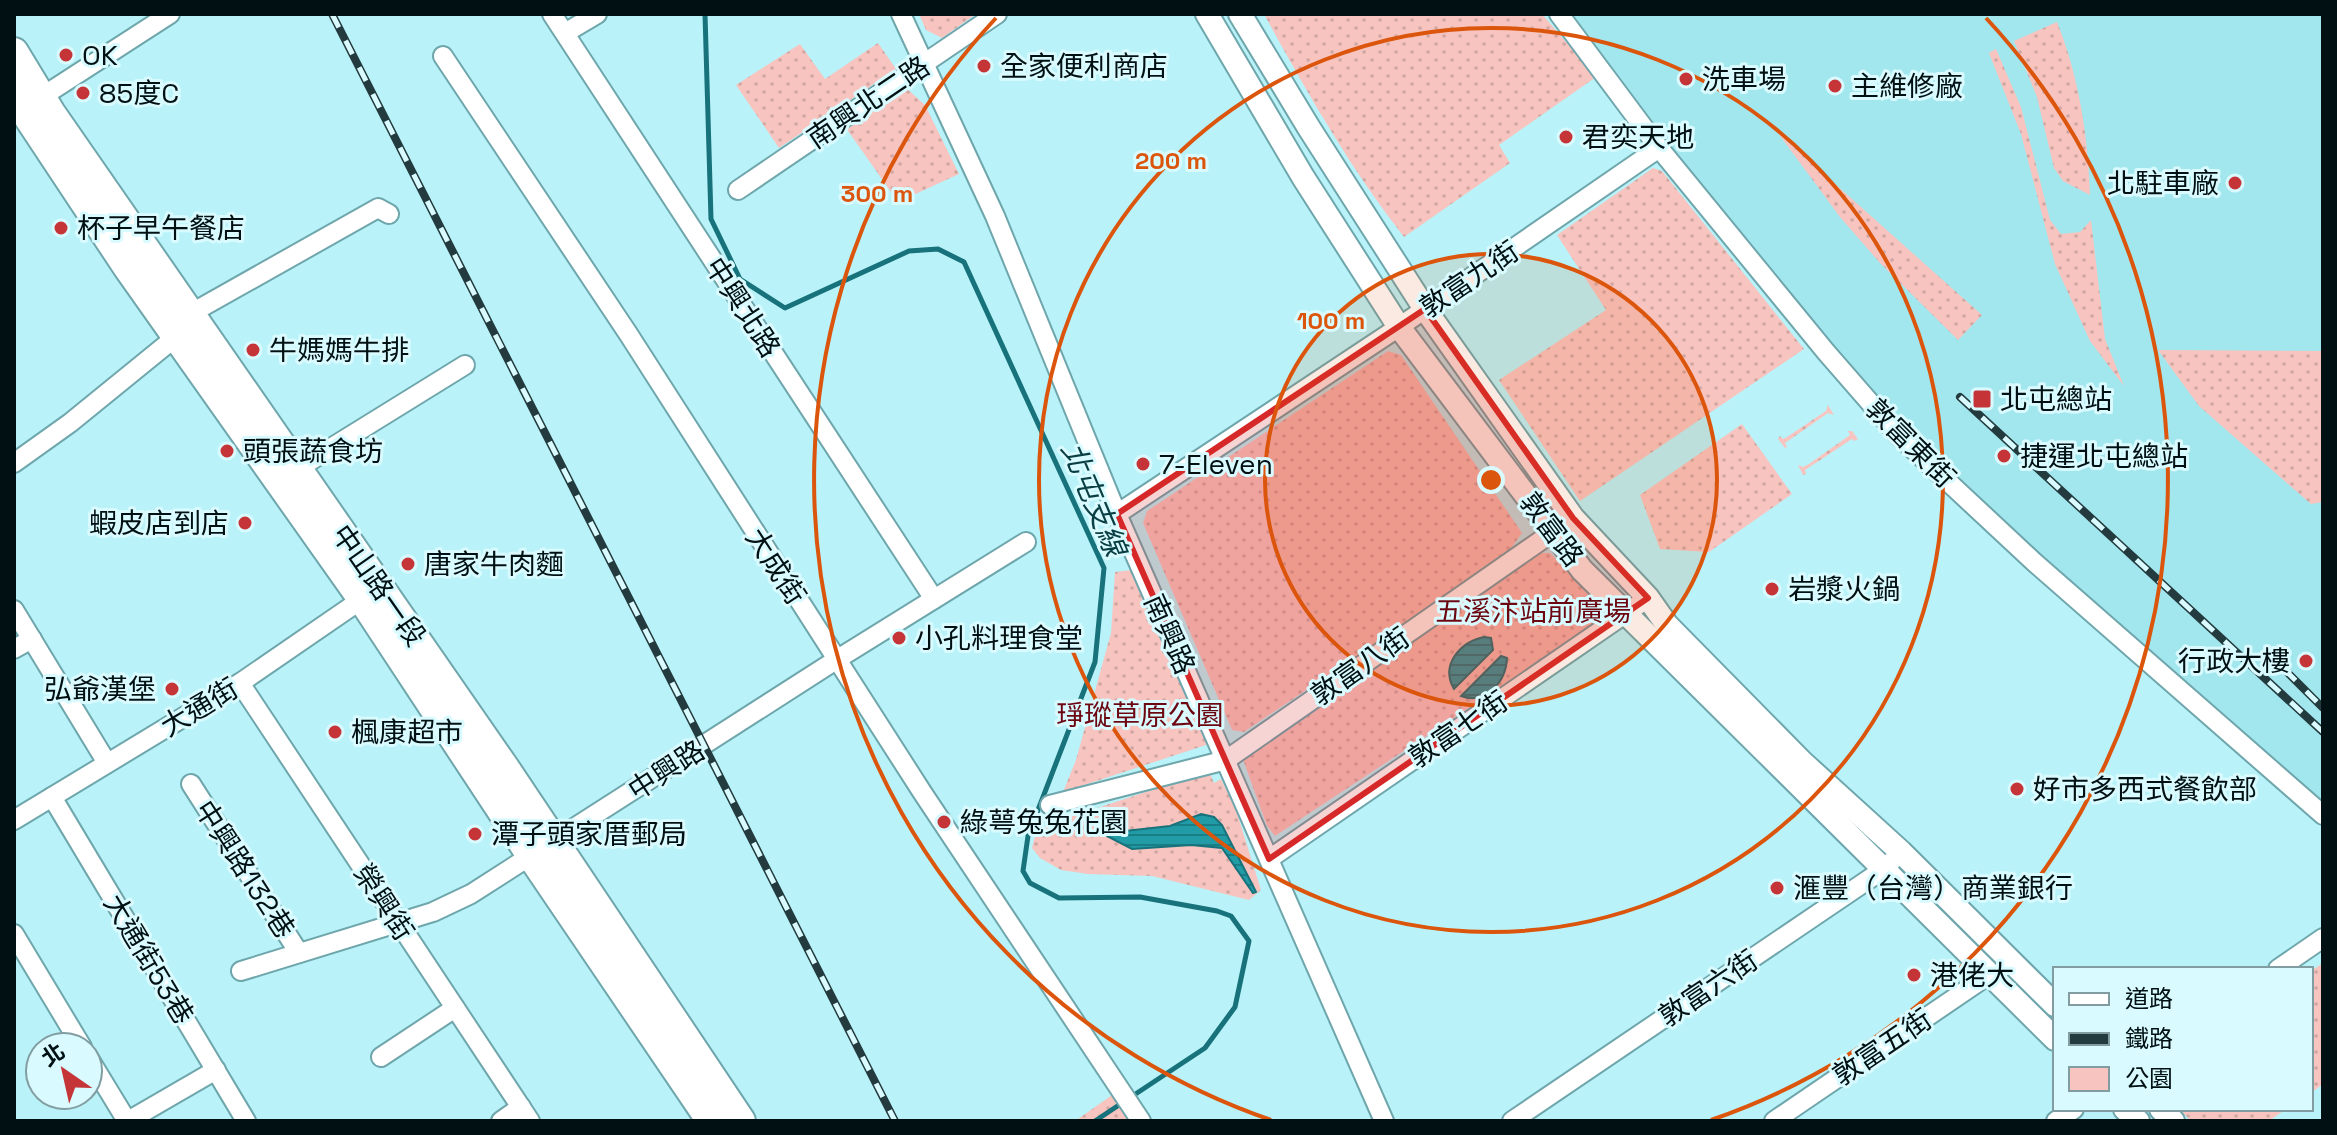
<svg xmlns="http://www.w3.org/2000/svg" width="2337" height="1135" viewBox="0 0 2337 1135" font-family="'Space Grotesk','Noto Sans TC',sans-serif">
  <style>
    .built { fill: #a3e7ee }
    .green { fill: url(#green-dots) }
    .water { fill: url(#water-rules); stroke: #17727b; stroke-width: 2 }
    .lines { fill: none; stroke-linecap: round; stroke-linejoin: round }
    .stream { stroke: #17727b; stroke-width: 5 }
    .minor-casing { stroke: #6ea6ac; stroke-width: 22 }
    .tertiary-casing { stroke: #6ea6ac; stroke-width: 26 }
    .primary-casing { stroke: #6ea6ac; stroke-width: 32 }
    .minor { stroke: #fff; stroke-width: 18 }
    .tertiary { stroke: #fff; stroke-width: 22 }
    .primary { stroke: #fff; stroke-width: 28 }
    .rail-casing { stroke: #233b3e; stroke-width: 8 }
    .rail { stroke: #d9fbff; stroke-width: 5; stroke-dasharray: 15; stroke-linecap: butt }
    .marked { fill: #d62828; fill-opacity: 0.2; stroke: #d62828; stroke-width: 6; stroke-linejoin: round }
    .ring { fill: none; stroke: #dc550c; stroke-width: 4 }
    .poi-dot { fill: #c53538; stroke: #d9fbff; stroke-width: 3 }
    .labels { text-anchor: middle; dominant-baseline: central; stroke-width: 6; stroke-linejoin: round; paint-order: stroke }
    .poi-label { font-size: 28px; fill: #001013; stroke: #d9fbff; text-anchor: start }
    .street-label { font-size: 28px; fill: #001013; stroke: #d9fbff }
    .park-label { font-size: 28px; fill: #6c0610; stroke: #d9fbff }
    .water-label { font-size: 30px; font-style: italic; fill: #093e43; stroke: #d9fbff }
    .centre { fill: #dc550c; stroke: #d9fbff; stroke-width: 4 }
    .ring-label { font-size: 24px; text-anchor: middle; font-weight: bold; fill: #dc550c; stroke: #d9fbff; stroke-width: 6; stroke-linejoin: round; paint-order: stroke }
  </style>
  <defs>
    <pattern id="green-dots" width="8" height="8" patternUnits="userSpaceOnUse" patternTransform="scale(2)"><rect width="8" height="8" fill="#f7c4bf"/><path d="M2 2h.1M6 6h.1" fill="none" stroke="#d2a7a3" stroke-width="1.8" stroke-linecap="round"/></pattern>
    <pattern id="water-rules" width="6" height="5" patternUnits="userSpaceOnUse" patternTransform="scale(2)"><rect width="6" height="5" fill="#219ca7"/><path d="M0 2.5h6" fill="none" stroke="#1a7e87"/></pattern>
  </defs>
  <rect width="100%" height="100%" fill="#b9f3f9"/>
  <!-- built -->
  <path class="built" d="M1568,14H2323V803L2157,661L1902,429L1724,217Z"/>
  <!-- green -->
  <g class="green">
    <path d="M919,14H976L942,38L926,30Z"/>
    <path d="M1264,14H1542L1596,77L1499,145L1510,163L1404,237C1350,168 1306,91 1264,14Z"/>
    <path d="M2057,22C2079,77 2088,136 2090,195L2063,181L2054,168L2037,97L2014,41Z"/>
    <path d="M878,43L896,69L779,148L736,85L800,44L825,79Z"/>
    <path d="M1996,49L2021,107L2050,220L2061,234L2080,232L2091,220L2105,339L2124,386L2090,341L2055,264L2021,134L1989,53Z"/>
    <path d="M905,87L925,105L959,174L898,202L846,128Z"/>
    <path d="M1778,133L1982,315L1958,340L1880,263L1840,217Z"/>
    <path d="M1653,168L1662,171L1804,349L1580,501L1499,380L1606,310L1557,235Z"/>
    <path d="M2158,350L2323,351V502L2311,504L2199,406Z"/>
    <path d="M1388,351L1401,355L1522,533L1512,547L1422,612L1244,732L1232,730L1143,523L1147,511Z"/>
    <path d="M1828,405L1834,415L1828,413L1785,443L1787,447L1785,448L1778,439L1780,436L1783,439L1787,437L1826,411Z"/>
    <path d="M1742,424L1792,494L1709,552L1660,549L1640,495Z"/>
    <path d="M1848,431H1852L1858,439L1854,441L1852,439L1805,470L1806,474L1803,475L1798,465L1803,467L1809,464L1850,435Z"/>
    <path d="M1539,553H1550L1600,605L1602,614L1596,624L1275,836L1267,826L1241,754Z"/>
    <path d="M1132,570L1209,744L1063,792L1076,760L1111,633L1115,572Z"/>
    <path d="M1209,771L1214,783L1221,779L1236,810L1261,890L1249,900L1152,876L1088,874L1061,870L1040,858L1032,848L1036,832L1055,822Z"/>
    <path d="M2323,963V1084L2311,1093V971Z"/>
    <path d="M1115,1093L1132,1121H1075Z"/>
    <path d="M2179,1109H2286L2269,1121H2191Z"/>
  </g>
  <!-- water -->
  <g class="water">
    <path d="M1484,637L1491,638L1493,650L1454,689C1440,665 1460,642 1484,637Z"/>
    <path d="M1501,656L1507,658C1506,682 1486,705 1461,696Z"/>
    <path d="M1201,814L1214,817L1222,825L1256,892L1253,893L1222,848L1191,845L1132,849L1107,836L1106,831L1109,829L1125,831L1170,826Z"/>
  </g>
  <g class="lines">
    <!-- stream -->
    <g class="stream">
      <path d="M705,14L711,219L740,279L785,308L909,251L938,249L964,262L1104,568L1095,662L1028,836L1023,871L1030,883L1059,898L1140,897L1217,911L1231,916L1249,941L1235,1007L1205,1048L1131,1097"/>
      <path d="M1095,1121L1122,1103"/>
    </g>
    <!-- minor casing -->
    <g class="minor-casing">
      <g id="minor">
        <path d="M552,14L934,599"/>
        <path d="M901,14L995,216L1117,514L1384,1121"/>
        <path d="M1559,14L1659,148L1826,352L1900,437L2034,562L2323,815"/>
        <path d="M565,33L597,14"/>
        <path d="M443,56L629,335L922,792L1141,1121"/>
        <path d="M40,98L170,14"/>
        <path d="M738,190L997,14"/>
        <path d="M188,315L378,208L389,214"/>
        <path d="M14,463L70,423L177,336"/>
        <path d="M297,469L465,365"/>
        <path d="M1117,514L1399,327L1659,148"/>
        <path d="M14,610L107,763"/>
        <path d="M14,649L32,639"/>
        <path d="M240,683L530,1121"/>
        <path d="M191,784L299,953"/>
        <path d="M52,797L246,1121"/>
        <path d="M1050,805L1226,760L1573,518"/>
        <path d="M14,820L240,683L368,595"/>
        <path d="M1269,859L1648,598"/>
        <path d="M14,934L82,1047"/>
        <path d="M2278,969L2323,938"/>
        <path d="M241,971L433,912L471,894L836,660L1026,542"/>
        <path d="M88,1057L127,1121"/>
        <path d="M381,1057L455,1008"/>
        <path d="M128,1121L216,1070"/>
        <path d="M501,1121L521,1107"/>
        <path d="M1512,1121L1884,869L1892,861"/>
        <path d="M1774,1121L1990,974"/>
        <path d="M2056,1121L2074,1109"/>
      </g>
    </g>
    <!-- tertiary casing -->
    <g class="tertiary-casing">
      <g id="tertiary">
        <path d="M1207,14L1303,177L1399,327L1582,570L2055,1039"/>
        <path d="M1240,14L1309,128L1425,309L1573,518L1648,598L1667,625L1802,762L1901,852L2055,1005"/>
        <path d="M2125,1109L2138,1121"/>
        <path d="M2161,1109L2173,1121"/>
      </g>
    </g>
    <!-- primary casing -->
    <g class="primary-casing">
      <g id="primary">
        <path d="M14,52L51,113L505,768L741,1121"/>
        <path d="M14,96L128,268L362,599L532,857L711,1121"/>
      </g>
    </g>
    <!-- minor -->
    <use href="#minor" class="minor"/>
    <!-- tertiary -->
    <use href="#tertiary" class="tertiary"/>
    <!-- primary -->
    <use href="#primary" class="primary"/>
    <!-- rail casing -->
    <g class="rail-casing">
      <g id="rail">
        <path d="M332,14L895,1121"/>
        <path d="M1960,397L2323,732"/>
        <path d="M2285,670L2323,708"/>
      </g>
    </g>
    <!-- rail -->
    <use href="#rail" class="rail"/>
  </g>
  <!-- marked area -->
  <path class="marked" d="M1425,309L1573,518L1648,598L1269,859L1117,514Z"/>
  <!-- distance rings -->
  <circle cx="1491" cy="480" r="226" fill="#dc550c" fill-opacity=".12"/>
  <g class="ring">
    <circle cx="1491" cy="480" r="226"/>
    <circle cx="1491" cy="480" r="452"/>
    <path d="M1271 1120A677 677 0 0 1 996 18M1986 18A677 677 0 0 1 1711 1120"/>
  </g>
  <!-- markers -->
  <g class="poi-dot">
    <circle cx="66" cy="55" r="8"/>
    <circle cx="984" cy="66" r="8"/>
    <circle cx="1686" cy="79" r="8"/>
    <circle cx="1835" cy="86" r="8"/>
    <circle cx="83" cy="93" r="8"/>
    <circle cx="1566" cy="137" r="8"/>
    <circle cx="2235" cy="183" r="8"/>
    <circle cx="61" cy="228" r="8"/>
    <circle cx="253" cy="350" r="8"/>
    <rect x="1972" y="389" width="20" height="20" rx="4"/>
    <circle cx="227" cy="451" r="8"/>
    <circle cx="2004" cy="456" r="8"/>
    <circle cx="1143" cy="464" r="8"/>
    <circle cx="245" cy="523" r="8"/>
    <circle cx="408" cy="564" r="8"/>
    <circle cx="1772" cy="589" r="8"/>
    <circle cx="899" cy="638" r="8"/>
    <circle cx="2306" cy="661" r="8"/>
    <circle cx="172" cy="689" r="8"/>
    <circle cx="335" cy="732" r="8"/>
    <circle cx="2017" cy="789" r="8"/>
    <circle cx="944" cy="822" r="8"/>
    <circle cx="475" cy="834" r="8"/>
    <circle cx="1777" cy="888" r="8"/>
    <circle cx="1914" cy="975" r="8"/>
  </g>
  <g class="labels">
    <!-- poi labels -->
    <g class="poi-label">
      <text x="82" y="55">OK</text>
      <text x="1000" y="66">全家便利商店</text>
      <text x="1702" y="79">洗車場</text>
      <text x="1851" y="86">主維修廠</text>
      <text x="99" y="93">85度C</text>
      <text x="1582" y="137">君奕天地</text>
      <text x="2219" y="183" text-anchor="end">北駐車廠</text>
      <text x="77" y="228">杯子早午餐店</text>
      <text x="269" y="350">牛媽媽牛排</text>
      <text x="2000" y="399">北屯總站</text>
      <text x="243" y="451">頭張蔬食坊</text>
      <text x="2020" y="456">捷運北屯總站</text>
      <text x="1159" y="464">7-Eleven</text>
      <text x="229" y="523" text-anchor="end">蝦皮店到店</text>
      <text x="424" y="564">唐家牛肉麵</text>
      <text x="1788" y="589">岩漿火鍋</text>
      <text x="915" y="638">小孔料理食堂</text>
      <text x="2290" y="661" text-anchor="end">行政大樓</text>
      <text x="156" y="689" text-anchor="end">弘爺漢堡</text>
      <text x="351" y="732">楓康超市</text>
      <text x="2033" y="789">好市多西式餐飲部</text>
      <text x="960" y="822">綠萼兔兔花園</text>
      <text x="491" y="834">潭子頭家厝郵局</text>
      <text x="1793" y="888">滙豐（台灣）商業銀行</text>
      <text x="1930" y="975">港佬大</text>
    </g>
    <!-- street labels -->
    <g class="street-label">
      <text transform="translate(868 102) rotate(-34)">南興北二路</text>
      <text transform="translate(1469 279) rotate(-34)">敦富九街</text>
      <text transform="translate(743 307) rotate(57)">中興北路</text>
      <text transform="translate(1911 443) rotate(45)">敦富東街</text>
      <text transform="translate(1552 529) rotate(53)">敦富路</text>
      <text transform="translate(776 566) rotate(57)">大成街</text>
      <text transform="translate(379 585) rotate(55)">中山路一段</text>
      <text transform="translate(1170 634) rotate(66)">南興路</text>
      <text transform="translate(1360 666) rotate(-35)">敦富八街</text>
      <text transform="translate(199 707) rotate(-31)">大通街</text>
      <text transform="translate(1458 729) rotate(-34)">敦富七街</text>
      <text transform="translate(666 770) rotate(-33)">中興路</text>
      <text transform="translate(245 869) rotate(57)">中興路132巷</text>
      <text transform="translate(384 902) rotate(57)">榮興街</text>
      <text transform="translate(149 959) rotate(59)">大通街53巷</text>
      <text transform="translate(1708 988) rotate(-34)">敦富六街</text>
      <text transform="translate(1882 1047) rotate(-34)">敦富五街</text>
    </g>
    <!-- park labels -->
    <g class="park-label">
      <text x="1533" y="611">五溪汴站前廣場</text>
      <text x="1140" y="715">琤瑽草原公園</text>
    </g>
    <!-- water labels -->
    <g class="water-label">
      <text transform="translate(1094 499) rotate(67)">北屯支線</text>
    </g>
  </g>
  <circle cx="1491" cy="480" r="12" class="centre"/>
  <g class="ring-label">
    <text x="1171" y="169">200 m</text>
    <text x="877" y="202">300 m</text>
    <text x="1331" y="329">100 m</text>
  </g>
  <!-- border -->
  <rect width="2337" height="1135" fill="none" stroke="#001013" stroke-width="32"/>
  <!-- legend -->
  <rect x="2053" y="967" width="260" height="144" fill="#d9fbff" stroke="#829da1" stroke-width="2"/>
  <rect x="2069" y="993" width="40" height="12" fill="#ffffff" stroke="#829da1" stroke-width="2"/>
  <text x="2125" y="1007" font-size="24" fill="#001013">道路</text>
  <rect x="2069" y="1033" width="40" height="12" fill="#233b3e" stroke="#829da1" stroke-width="2"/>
  <text x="2125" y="1047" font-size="24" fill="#001013">鐵路</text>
  <rect x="2069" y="1067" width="40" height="24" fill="#f7c4bf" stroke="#829da1" stroke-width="2"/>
  <text x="2125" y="1087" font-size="24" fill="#001013">公園</text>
  <!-- north arrow -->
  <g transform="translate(64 1071) rotate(326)"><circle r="38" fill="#d9fbff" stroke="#829da1" stroke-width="2"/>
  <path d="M0-6L14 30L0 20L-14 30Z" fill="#c53538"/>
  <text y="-12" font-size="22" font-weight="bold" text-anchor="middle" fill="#001013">北</text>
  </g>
</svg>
